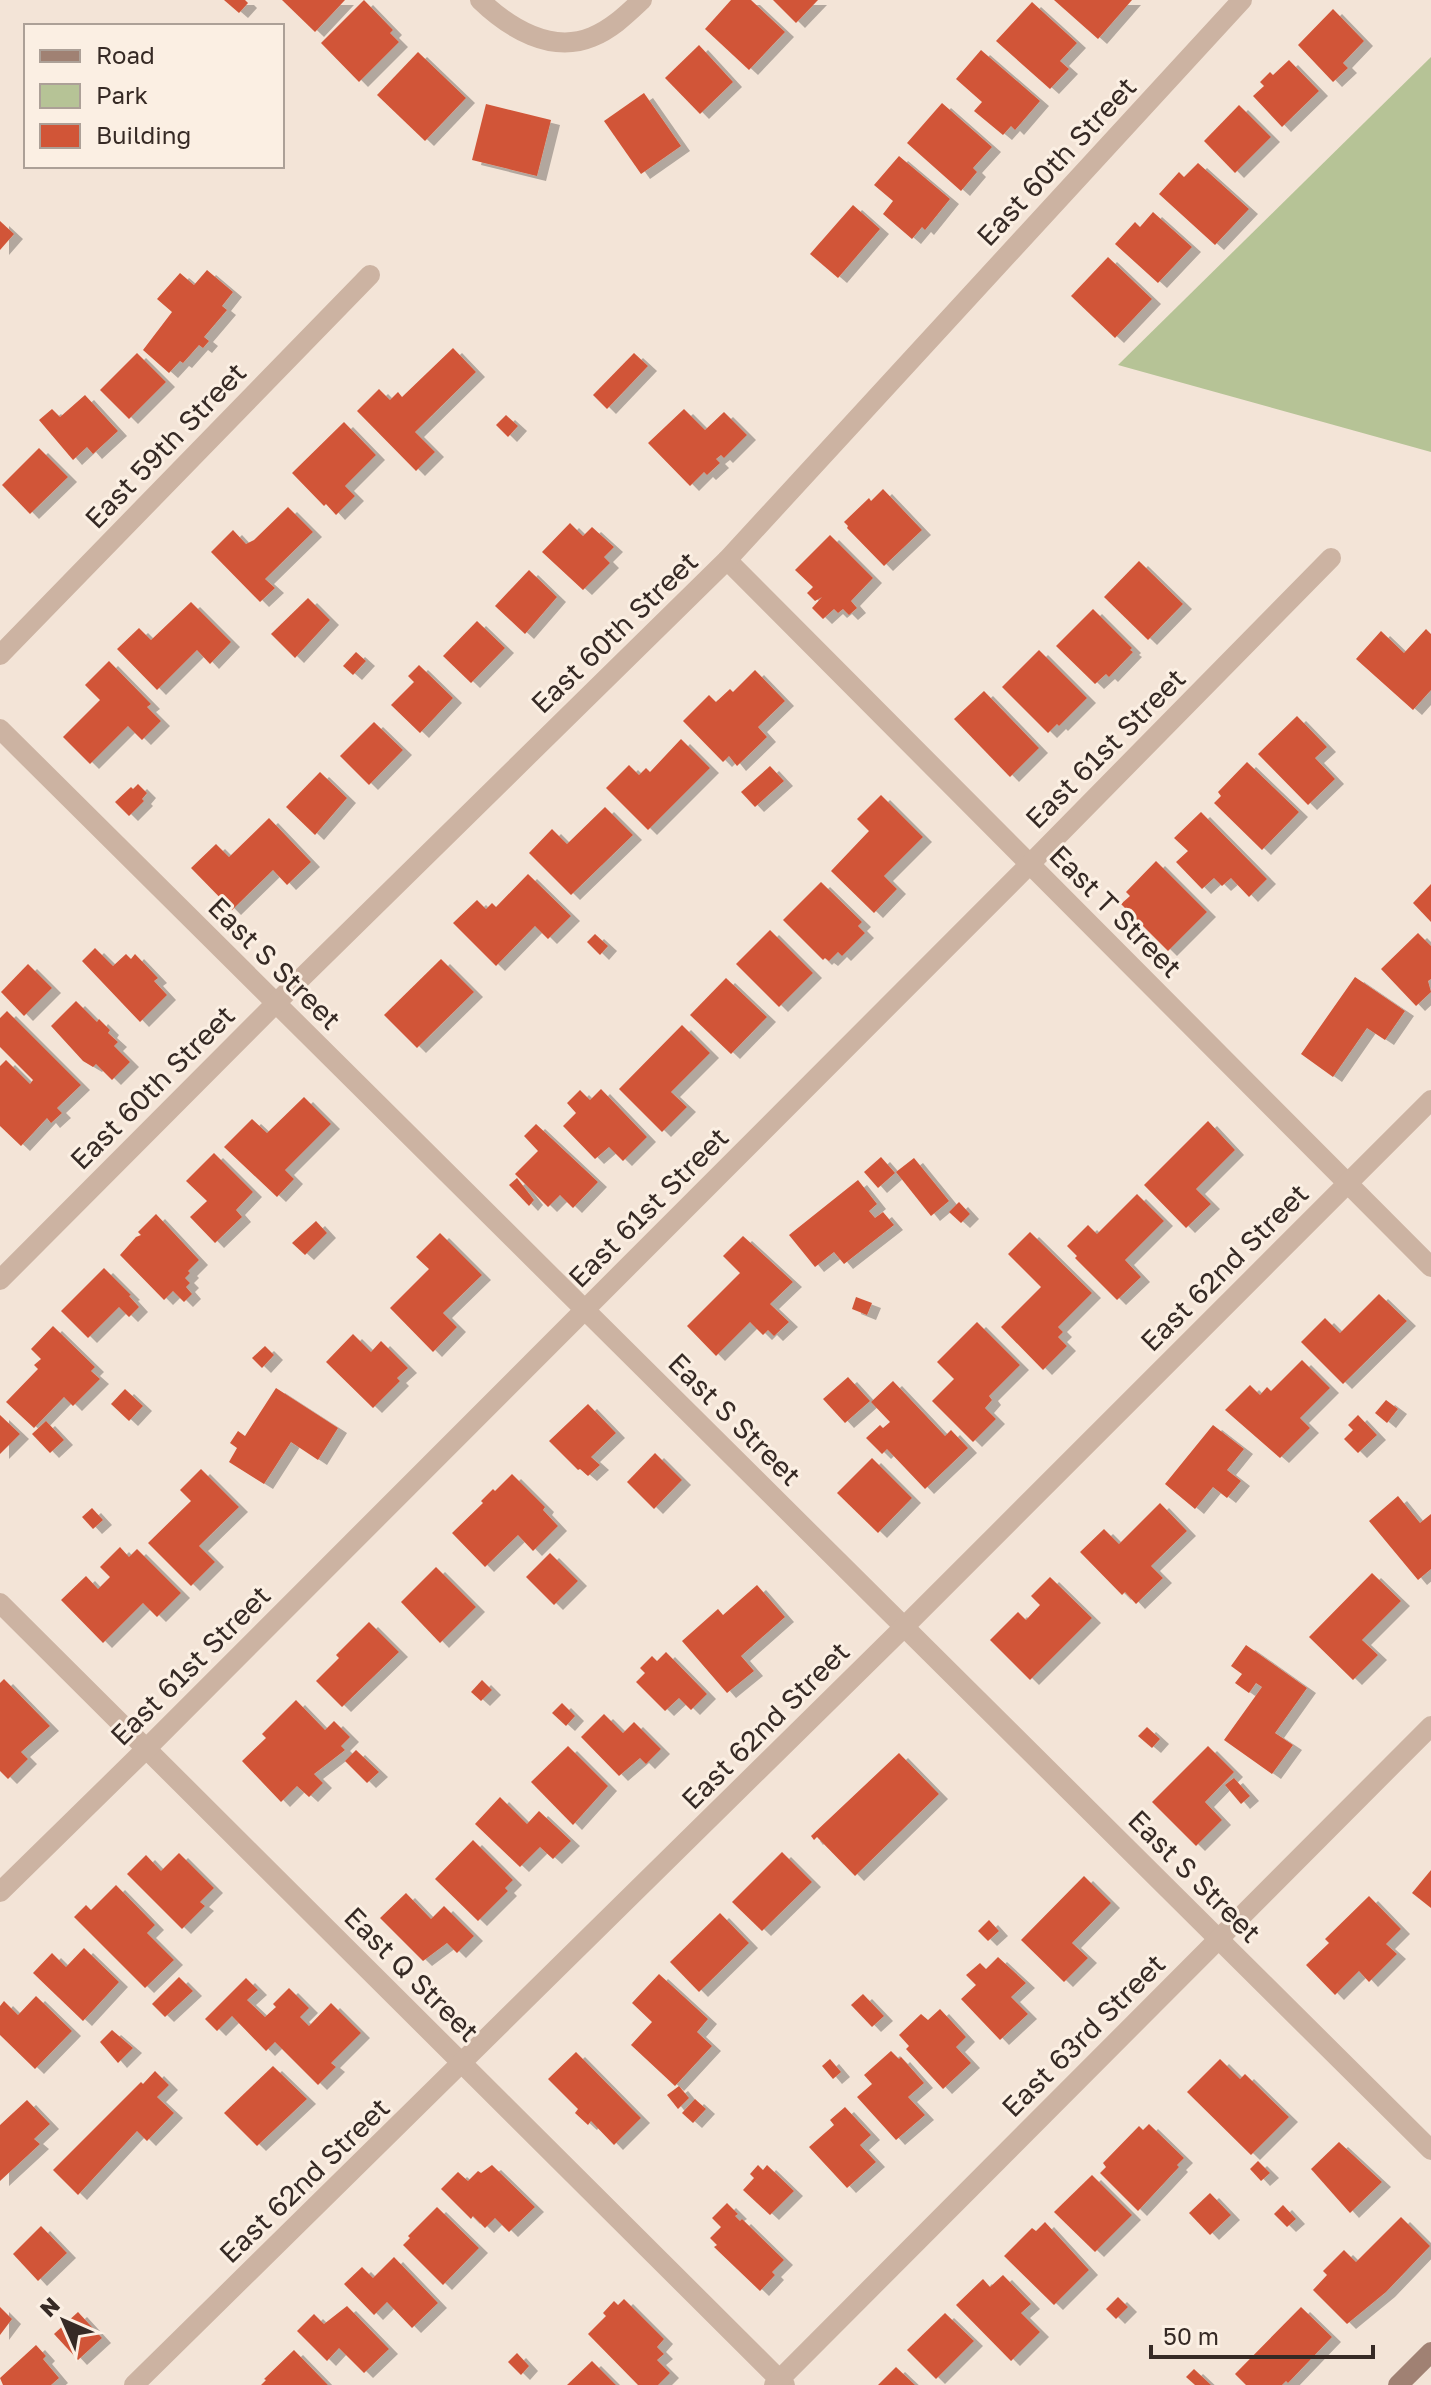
<svg xmlns="http://www.w3.org/2000/svg" width="1431" height="2385" viewBox="0 0 1431 2385" font-family="'Golos Text',sans-serif">
  <style>
    .green { fill: #b6c396 }
    .building { fill: #d15537; filter: url(#shadow) }
    .lines { fill: none; stroke-linecap: round; stroke-linejoin: round }
    .street { stroke: #ccb3a2; stroke-width: 20 }
    .secondary { stroke: #a08173; stroke-width: 20 }
    .labels { text-anchor: middle; dominant-baseline: central; stroke-width: 6; stroke-linejoin: round; paint-order: stroke }
    .street-label { font-size: 28px; fill: #362a25; stroke: #fbefe3 }
  </style>
  <defs>
    <filter id="shadow"><feDropShadow dx="9" dy="5" stdDeviation="0" flood-color="#0004"/></filter>
  </defs>
  <rect width="100%" height="100%" fill="#f3e4d7"/>
  <!-- green -->
  <path class="green" d="M1431,57V452L1118,365Z"/>
  <!-- building -->
  <g class="building">
    <path d="M224,0H245L248,3L239,13Z"/>
    <path d="M282,0H345L315,32Z"/>
    <path d="M364,0L393,30L390,33L399,42L359,82L321,43Z"/>
    <path d="M731,0H751L785,32L749,70L705,29Z"/>
    <path d="M773,0H818L796,23Z"/>
    <path d="M1054,0H1132L1098,39Z"/>
    <path d="M1032,2L1077,43L1060,61L1069,69L1050,89L996,41Z"/>
    <path d="M1333,9L1364,41L1343,63L1348,68L1333,82L1298,45Z"/>
    <path d="M699,45L733,82L700,114L665,78Z"/>
    <path d="M981,50L1040,101L1015,130L1011,126L1003,135L974,111L982,102L956,79Z"/>
    <path d="M418,52L466,98L425,141L377,95Z"/>
    <path d="M1289,60L1319,91L1282,127L1253,96L1264,86L1260,82L1270,72L1273,75Z"/>
    <path d="M644,93L681,146L641,174L604,121Z"/>
    <path d="M942,103L992,147L973,168L977,172L961,191L907,143Z"/>
    <path d="M486,104L551,120L537,176L472,160Z"/>
    <path d="M1239,105L1271,137L1235,173L1204,141Z"/>
    <path d="M899,156L950,199L925,230L922,227L912,239L883,214L893,201L874,185Z"/>
    <path d="M1198,163L1249,209L1215,245L1159,194L1179,172L1184,177Z"/>
    <path d="M853,205L880,229L838,278L810,254Z"/>
    <path d="M1153,212L1192,247L1158,283L1115,244L1135,222L1140,227Z"/>
    <path d="M0,221L14,234L0,250Z"/>
    <path d="M1108,257L1152,299L1115,338L1071,296Z"/>
    <path d="M207,270L233,292L222,306L227,310L204,337L209,341L203,348L199,345L183,363L180,361L169,373L143,350L172,312L157,299L180,273L194,285Z"/>
    <path d="M453,348L476,372L415,432L435,452L416,471L357,411L379,389L390,400L398,392L402,397Z"/>
    <path d="M137,353L166,382L129,419L100,390Z"/>
    <path d="M634,353L648,366L607,409L593,395Z"/>
    <path d="M85,395L118,431L93,454L87,447L73,460L39,420L52,409L60,417Z"/>
    <path d="M684,409L705,430L724,412L747,435L724,458L721,455L716,459L720,463L707,475L704,472L690,486L648,443Z"/>
    <path d="M506,415L518,426L508,437L496,425Z"/>
    <path d="M344,422L376,455L345,486L355,496L336,515L326,504L324,506L292,473Z"/>
    <path d="M39,448L68,477L30,514L2,485Z"/>
    <path d="M883,489L922,530L884,566L847,528L848,526L844,522L869,498L871,501Z"/>
    <path d="M288,507L313,532L265,579L275,588L260,602L211,552L233,530L246,544L254,540Z"/>
    <path d="M570,523L583,536L592,527L614,547L604,557L610,563L583,590L542,552Z"/>
    <path d="M830,535L873,578L851,601L857,608L849,615L843,609L838,613L834,609L823,619L812,608L822,597L815,601L807,593L813,587L795,570Z"/>
    <path d="M1139,561L1183,604L1148,640L1104,597Z"/>
    <path d="M529,570L557,597L525,634L495,606Z"/>
    <path d="M308,598L330,620L295,658L271,634Z"/>
    <path d="M191,602L231,642L210,664L197,650L157,690L117,649L139,628L151,640Z"/>
    <path d="M1093,609L1132,648L1130,650L1133,652L1109,677L1106,674L1095,684L1056,646Z"/>
    <path d="M477,621L505,648L471,683L443,656Z"/>
    <path d="M1426,629L1431,634V690L1413,710L1356,659L1381,631L1404,653Z"/>
    <path d="M1039,650L1087,698L1059,726L1057,724L1048,733L1002,687Z"/>
    <path d="M356,652L366,661L353,675L343,666Z"/>
    <path d="M109,661L151,704L147,707L161,721L142,740L128,726L90,764L63,737L100,700L85,685Z"/>
    <path d="M419,665L453,698L420,733L391,705L414,682L408,676Z"/>
    <path d="M755,670L785,701L758,727L767,737L737,766L729,756L723,762L683,721L709,695L716,702L730,689L733,692Z"/>
    <path d="M984,691L1039,748L1010,777L954,719Z"/>
    <path d="M1297,716L1327,747L1315,758L1335,779L1308,805L1258,754Z"/>
    <path d="M374,722L403,750L369,785L340,756Z"/>
    <path d="M681,739L710,768L648,830L606,788L629,765L639,775L646,768L650,772Z"/>
    <path d="M1247,762L1299,812L1262,850L1214,803L1221,796L1218,792Z"/>
    <path d="M770,766L784,781L755,807L741,792Z"/>
    <path d="M320,772L347,798L315,835L286,807Z"/>
    <path d="M138,784L147,793L142,799L144,801L129,816L115,802L131,787L133,789Z"/>
    <path d="M881,795L923,837L884,876L897,889L874,913L831,871L869,831L857,819Z"/>
    <path d="M605,807L633,835L571,895L529,853L552,829L567,844Z"/>
    <path d="M1201,812L1267,879L1249,897L1231,878L1222,886L1214,878L1202,889L1176,862L1188,851L1174,838Z"/>
    <path d="M269,818L311,862L287,885L273,870L232,910L191,868L216,844L229,857Z"/>
    <path d="M1156,861L1207,912L1168,951L1121,904L1130,896L1126,892Z"/>
    <path d="M528,874L571,916L548,939L535,926L496,966L453,923L477,900L486,909L492,903L496,907Z"/>
    <path d="M821,882L862,922L858,926L865,933L842,956L838,952L829,961L825,958L823,960L783,920Z"/>
    <path d="M1431,884V922L1413,903Z"/>
    <path d="M770,930L813,973L779,1007L736,964Z"/>
    <path d="M1418,933L1431,946V979L1428,981L1431,992L1416,1006L1381,969Z"/>
    <path d="M595,934L608,946L600,955L587,942Z"/>
    <path d="M95,948L113,966L126,954L131,959L135,954L158,978L154,981L167,995L140,1022L82,961Z"/>
    <path d="M441,959L474,992L417,1048L384,1015Z"/>
    <path d="M28,964L52,988L24,1016L1,992Z"/>
    <path d="M1355,977L1405,1011L1385,1040L1367,1028L1333,1077L1301,1054Z"/>
    <path d="M726,978L767,1017L731,1054L690,1015Z"/>
    <path d="M76,1001L97,1022L99,1019L110,1030L108,1033L118,1042L114,1046L130,1062L112,1080L96,1064L93,1067L83,1061L51,1026Z"/>
    <path d="M7,1011L81,1085L57,1108L62,1113L51,1123L47,1118L21,1146L0,1126V1066L6,1060L30,1084L33,1080L0,1047V1018Z"/>
    <path d="M682,1025L710,1053L671,1092L687,1107L662,1132L619,1089Z"/>
    <path d="M601,1089L647,1137L623,1161L609,1147L595,1159L563,1126L576,1113L567,1103L580,1090L590,1100Z"/>
    <path d="M304,1097L331,1124L285,1170L294,1179L277,1197L224,1147L252,1119L267,1133Z"/>
    <path d="M1208,1121L1235,1150L1196,1189L1211,1204L1186,1228L1144,1185Z"/>
    <path d="M536,1124L598,1182L573,1208L560,1195L548,1207L515,1174L538,1151L524,1136Z"/>
    <path d="M214,1153L253,1192L236,1210L242,1217L215,1243L190,1217L207,1201L186,1181Z"/>
    <path d="M881,1157L895,1173L878,1188L864,1172Z"/>
    <path d="M914,1158L949,1201L931,1216L896,1172Z"/>
    <path d="M517,1178L534,1200L529,1206L509,1185Z"/>
    <path d="M858,1180L877,1204L869,1211L875,1218L883,1212L894,1225L844,1264L834,1252L815,1267L789,1235Z"/>
    <path d="M1137,1194L1164,1221L1125,1260L1141,1277L1117,1300L1075,1258L1077,1256L1067,1246L1088,1225L1097,1234Z"/>
    <path d="M959,1202L970,1214L961,1223L949,1212Z"/>
    <path d="M156,1214L199,1260L188,1271L190,1273L185,1278L190,1283L186,1287L192,1294L184,1302L173,1291L164,1300L120,1255L136,1237L141,1235L138,1232Z"/>
    <path d="M316,1221L327,1233L305,1255L292,1243Z"/>
    <path d="M1030,1232L1092,1293L1058,1327L1063,1332L1058,1337L1067,1346L1043,1370L1001,1327L1041,1287L1008,1254Z"/>
    <path d="M440,1233L482,1275L443,1313L457,1327L433,1352L390,1308L429,1269L416,1257Z"/>
    <path d="M743,1236L793,1282L770,1304L789,1322L774,1336L768,1330L763,1335L750,1322L716,1356L687,1326L740,1273L723,1256Z"/>
    <path d="M104,1268L131,1295L129,1296L139,1307L129,1317L119,1307L88,1338L61,1311Z"/>
    <path d="M1379,1294L1407,1321L1343,1384L1301,1342L1325,1318L1340,1333Z"/>
    <path d="M856,1297L872,1303L867,1315L852,1309Z"/>
    <path d="M977,1322L1020,1365L989,1396L992,1400L985,1408L996,1419L973,1442L932,1401L954,1379L937,1362Z"/>
    <path d="M53,1326L95,1367L91,1371L100,1379L73,1406L64,1397L34,1428L6,1402L38,1369L34,1365L41,1359L31,1349Z"/>
    <path d="M353,1334L371,1352L381,1341L408,1368L397,1378L400,1381L373,1408L326,1362Z"/>
    <path d="M265,1346L274,1355L262,1368L252,1358Z"/>
    <path d="M1302,1360L1330,1388L1300,1418L1310,1428L1280,1458L1225,1410L1250,1385L1260,1395L1267,1387L1271,1391Z"/>
    <path d="M848,1377L870,1401L845,1423L823,1399Z"/>
    <path d="M893,1381L945,1436L951,1430L968,1448L925,1489L887,1449L882,1454L866,1438L880,1425L883,1428L890,1422L871,1402Z"/>
    <path d="M276,1388L338,1428L318,1460L291,1442L264,1484L229,1462L237,1448L230,1443L238,1431L245,1436Z"/>
    <path d="M125,1389L143,1406L129,1421L111,1404Z"/>
    <path d="M1386,1400L1398,1409L1387,1423L1375,1413Z"/>
    <path d="M588,1404L616,1433L591,1457L600,1465L588,1476L580,1469L578,1470L549,1441Z"/>
    <path d="M0,1415L20,1434L0,1454Z"/>
    <path d="M1358,1415L1377,1435L1358,1453L1344,1439L1353,1430L1348,1425Z"/>
    <path d="M46,1421L64,1440L50,1453L32,1434Z"/>
    <path d="M1213,1425L1244,1449L1227,1470L1241,1481L1227,1498L1213,1487L1195,1509L1165,1484Z"/>
    <path d="M655,1453L682,1480L654,1509L627,1482Z"/>
    <path d="M872,1458L912,1498L878,1533L837,1493Z"/>
    <path d="M201,1469L239,1507L199,1546L215,1562L191,1586L148,1543L191,1501L180,1490Z"/>
    <path d="M512,1474L545,1507L543,1510L558,1526L533,1551L518,1535L485,1567L452,1533L483,1503L481,1501L493,1489L495,1491Z"/>
    <path d="M1398,1496L1420,1523L1431,1514V1569L1418,1580L1369,1521Z"/>
    <path d="M1160,1503L1187,1531L1151,1566L1163,1578L1136,1604L1125,1592L1122,1595L1080,1552L1104,1529L1119,1544Z"/>
    <path d="M92,1508L103,1520L93,1529L82,1517Z"/>
    <path d="M120,1547L129,1557L137,1549L181,1593L157,1617L143,1603L103,1643L61,1600L86,1576L98,1589L110,1577L100,1567Z"/>
    <path d="M550,1553L578,1581L554,1605L526,1577Z"/>
    <path d="M436,1567L476,1607L440,1643L401,1602Z"/>
    <path d="M1372,1573L1401,1601L1362,1640L1378,1655L1353,1680L1309,1637Z"/>
    <path d="M1050,1577L1092,1618L1030,1680L990,1640L1018,1612L1026,1620L1040,1605L1031,1596Z"/>
    <path d="M757,1585L785,1617L741,1656L754,1671L727,1693L682,1641L718,1609L723,1615Z"/>
    <path d="M369,1622L399,1652L342,1707L316,1681L339,1658L336,1655Z"/>
    <path d="M1246,1645L1307,1688L1275,1733L1293,1745L1272,1774L1224,1740L1262,1687L1256,1683L1249,1693L1235,1683L1242,1674L1231,1666Z"/>
    <path d="M666,1652L707,1694L691,1710L679,1698L665,1711L636,1682L645,1673L640,1668L652,1656L657,1661Z"/>
    <path d="M4,1679L50,1726L21,1752L28,1759L8,1779L0,1771V1683Z"/>
    <path d="M482,1680L492,1690L481,1701L471,1692Z"/>
    <path d="M296,1700L325,1730L334,1721L350,1737L341,1746L345,1750L314,1774L323,1783L309,1797L297,1786L281,1802L242,1761L266,1738L262,1734Z"/>
    <path d="M562,1703L575,1716L566,1726L552,1713Z"/>
    <path d="M604,1714L623,1733L634,1722L661,1749L646,1764L640,1758L619,1776L581,1737Z"/>
    <path d="M1147,1727L1160,1739L1152,1748L1138,1736Z"/>
    <path d="M568,1746L608,1786L573,1825L531,1782Z"/>
    <path d="M1208,1746L1234,1772L1205,1802L1222,1820L1196,1846L1152,1802Z"/>
    <path d="M356,1750L379,1772L367,1783L345,1761Z"/>
    <path d="M899,1753L939,1794L855,1876L817,1837L814,1840L811,1836Z"/>
    <path d="M1234,1778L1250,1796L1241,1804L1225,1785Z"/>
    <path d="M500,1797L527,1824L539,1811L571,1841L553,1859L540,1847L520,1867L475,1824Z"/>
    <path d="M473,1840L513,1880L505,1888L508,1891L478,1921L435,1879Z"/>
    <path d="M782,1852L812,1882L762,1931L732,1902Z"/>
    <path d="M179,1853L214,1888L200,1902L205,1906L182,1929L127,1874L146,1855L161,1871Z"/>
    <path d="M1431,1870V1908L1412,1893Z"/>
    <path d="M1084,1876L1111,1903L1072,1943L1088,1958L1064,1982L1021,1940Z"/>
    <path d="M116,1885L155,1925L147,1933L174,1960L145,1988L74,1917L86,1905L91,1910Z"/>
    <path d="M406,1893L431,1919L444,1906L474,1936L457,1953L447,1943L423,1961L380,1918Z"/>
    <path d="M1369,1896L1401,1929L1386,1944L1397,1954L1369,1982L1359,1971L1335,1995L1306,1965L1329,1943L1325,1939Z"/>
    <path d="M720,1913L749,1943L699,1992L670,1962Z"/>
    <path d="M989,1920L999,1931L988,1941L978,1931Z"/>
    <path d="M84,1948L119,1982L83,2021L33,1973L52,1953L66,1967Z"/>
    <path d="M998,1957L1026,1983L1011,1997L1028,2014L1000,2040L961,1999L976,1985L966,1975L980,1963L986,1969Z"/>
    <path d="M659,1974L708,2019L697,2032L712,2046L675,2086L631,2045L652,2022L632,2003Z"/>
    <path d="M179,1977L193,1991L165,2017L152,2004Z"/>
    <path d="M246,1978L258,1990L247,2000L265,2017L276,2007L273,2004L289,1988L309,2008L300,2017L309,2026L331,2003L361,2033L331,2063L336,2067L318,2085L275,2042L266,2051L232,2016L217,2031L205,2019Z"/>
    <path d="M863,1994L884,2016L872,2027L851,2005Z"/>
    <path d="M36,1996L72,2031L35,2069L0,2035V2006L4,2001L18,2015Z"/>
    <path d="M940,2009L966,2037L956,2047L971,2063L943,2089L906,2049L909,2046L899,2035L921,2014L928,2020Z"/>
    <path d="M112,2030L133,2048L118,2063L100,2042Z"/>
    <path d="M891,2051L899,2059L901,2057L924,2083L908,2097L925,2115L896,2140L857,2097L872,2084L864,2075Z"/>
    <path d="M576,2052L641,2118L614,2145L591,2121L588,2125L575,2113L578,2109L548,2079Z"/>
    <path d="M830,2059L841,2072L833,2079L822,2066Z"/>
    <path d="M1220,2059L1240,2079L1245,2074L1289,2117L1251,2155L1187,2092Z"/>
    <path d="M273,2066L307,2099L257,2146L224,2113Z"/>
    <path d="M155,2071L169,2085L157,2097L174,2113L147,2141L137,2131L78,2195L53,2170L141,2082L143,2084Z"/>
    <path d="M679,2086L689,2098L678,2109L667,2095Z"/>
    <path d="M695,2099L706,2109L693,2123L682,2113Z"/>
    <path d="M27,2100L50,2124L34,2139L40,2144L0,2181V2125Z"/>
    <path d="M845,2107L871,2135L860,2145L876,2162L847,2188L809,2147L834,2125L830,2120Z"/>
    <path d="M1149,2124L1184,2158L1177,2165L1179,2167L1138,2211L1100,2173L1106,2167L1103,2163L1139,2126L1143,2130Z"/>
    <path d="M1339,2142L1382,2182L1350,2213L1311,2169Z"/>
    <path d="M1258,2161L1270,2173L1261,2181L1250,2169Z"/>
    <path d="M492,2165L535,2207L509,2232L495,2218L485,2228L473,2216L471,2219L441,2189L458,2172L468,2181L478,2171L481,2173Z"/>
    <path d="M758,2165L763,2170L767,2165L794,2191L770,2215L743,2190L754,2178L750,2174Z"/>
    <path d="M1092,2175L1132,2215L1095,2252L1054,2212Z"/>
    <path d="M1210,2193L1231,2215L1210,2235L1189,2213Z"/>
    <path d="M727,2203L738,2214L735,2216L740,2221L742,2219L784,2260L772,2272L775,2275L760,2291L714,2247L717,2245L710,2238L721,2227L712,2218Z"/>
    <path d="M1283,2205L1296,2219L1287,2227L1274,2214Z"/>
    <path d="M437,2207L479,2248L443,2285L403,2245L410,2238L408,2236Z"/>
    <path d="M1401,2217L1430,2246L1386,2292L1347,2324L1313,2290L1327,2275L1323,2271L1344,2250L1356,2262Z"/>
    <path d="M1045,2222L1089,2270L1054,2305L1004,2256L1032,2228L1036,2231Z"/>
    <path d="M41,2226L67,2253L38,2281L13,2254Z"/>
    <path d="M394,2257L438,2303L412,2328L387,2302L374,2315L344,2284L362,2267L373,2278Z"/>
    <path d="M1003,2275L1031,2304L1021,2313L1040,2332L1011,2361L956,2305L983,2279L990,2287Z"/>
    <path d="M1118,2297L1128,2307L1116,2319L1106,2309Z"/>
    <path d="M624,2299L664,2339L657,2347L664,2354L657,2360L670,2373L658,2385H638L588,2334L606,2316L603,2313L614,2301L618,2305Z"/>
    <path d="M347,2306L389,2349L364,2373L339,2348L327,2361L297,2331L314,2314L324,2324Z"/>
    <path d="M0,2307L12,2319L0,2335Z"/>
    <path d="M1301,2307L1332,2337L1288,2383L1286,2381L1282,2385H1246L1235,2374Z"/>
    <path d="M78,2312L102,2338L78,2360L54,2334Z"/>
    <path d="M945,2313L974,2341L936,2379L907,2350Z"/>
    <path d="M36,2345L46,2356L43,2359L59,2378L51,2385H3L0,2378Z"/>
    <path d="M294,2350L328,2385H261L266,2380L264,2379Z"/>
    <path d="M517,2353L529,2366L521,2375L508,2362Z"/>
    <path d="M592,2361L616,2385H567Z"/>
    <path d="M896,2367L915,2385H878Z"/>
    <path d="M1194,2369L1211,2385H1195L1186,2377Z"/>
  </g>
  <g class="lines">
    <!-- street -->
    <g class="street">
      <path d="M480,0C509,28 551,54 592,37C612,29 627,14 642,0"/>
      <path d="M727,560L1431,1267"/>
      <path d="M0,655L370,275"/>
      <path d="M0,729L1431,2150"/>
      <path d="M0,1280L276,1003L727,560L1242,0"/>
      <path d="M0,1603L785,2385"/>
      <path d="M0,1892L146,1749L1030,864L1331,558"/>
      <path d="M134,2385L904,1627L1431,1100"/>
      <path d="M774,2385L1431,1726"/>
    </g>
    <!-- secondary -->
    <path class="secondary" d="M1398,2385L1431,2352"/>
  </g>
  <g class="labels">
    <!-- street labels -->
    <g class="street-label">
      <text transform="translate(1056 161) rotate(-47)">East 60th Street</text>
      <text transform="translate(165 445) rotate(-46)">East 59th Street</text>
      <text transform="translate(614 632) rotate(-44)">East 60th Street</text>
      <text transform="translate(1105 748) rotate(-45)">East 61st Street</text>
      <text transform="translate(1116 911) rotate(45)">East T Street</text>
      <text transform="translate(275 963) rotate(45)">East S Street</text>
      <text transform="translate(152 1087) rotate(-45)">East 60th Street</text>
      <text transform="translate(648 1207) rotate(-45)">East 61st Street</text>
      <text transform="translate(1224 1267) rotate(-45)">East 62nd Street</text>
      <text transform="translate(735 1419) rotate(45)">East S Street</text>
      <text transform="translate(190 1665) rotate(-45)">East 61st Street</text>
      <text transform="translate(765 1725) rotate(-45)">East 62nd Street</text>
      <text transform="translate(1195 1876) rotate(45)">East S Street</text>
      <text transform="translate(412 1974) rotate(45)">East Q Street</text>
      <text transform="translate(1083 2035) rotate(-45)">East 63rd Street</text>
      <text transform="translate(304 2180) rotate(-44)">East 62nd Street</text>
    </g>
  </g>
  <!-- legend -->
  <rect x="24" y="24" width="260" height="144" fill="#fbefe3" stroke="#aca097" stroke-width="2"/>
  <rect x="40" y="50" width="40" height="12" fill="#a08173" stroke="#aca097" stroke-width="2"/>
  <text x="96" y="64" font-size="24" fill="#362a25">Road</text>
  <rect x="40" y="84" width="40" height="24" fill="#b6c396" stroke="#aca097" stroke-width="2"/>
  <text x="96" y="104" font-size="24" fill="#362a25">Park</text>
  <rect x="40" y="124" width="40" height="24" fill="#d15537" stroke="#aca097" stroke-width="2"/>
  <text x="96" y="144" font-size="24" fill="#362a25">Building</text>
  <!-- north arrow -->
  <g transform="translate(64 2321) rotate(315)" stroke="#fbefe3" stroke-width="6" paint-order="stroke">
  <path d="M0-6L14 30L0 20L-14 30Z" fill="#362a25"/>
  <text y="-12" font-size="22" font-weight="bold" text-anchor="middle" fill="#362a25">N</text>
  </g>
  <!-- scale -->
  <path d="M1151 2345v12h222v-12" fill="none" stroke="#362a25" stroke-width="4"/>
  <text x="1163" y="2345" font-size="24" fill="#362a25" stroke="#fbefe3" stroke-width="6" paint-order="stroke">50 m</text>
</svg>
